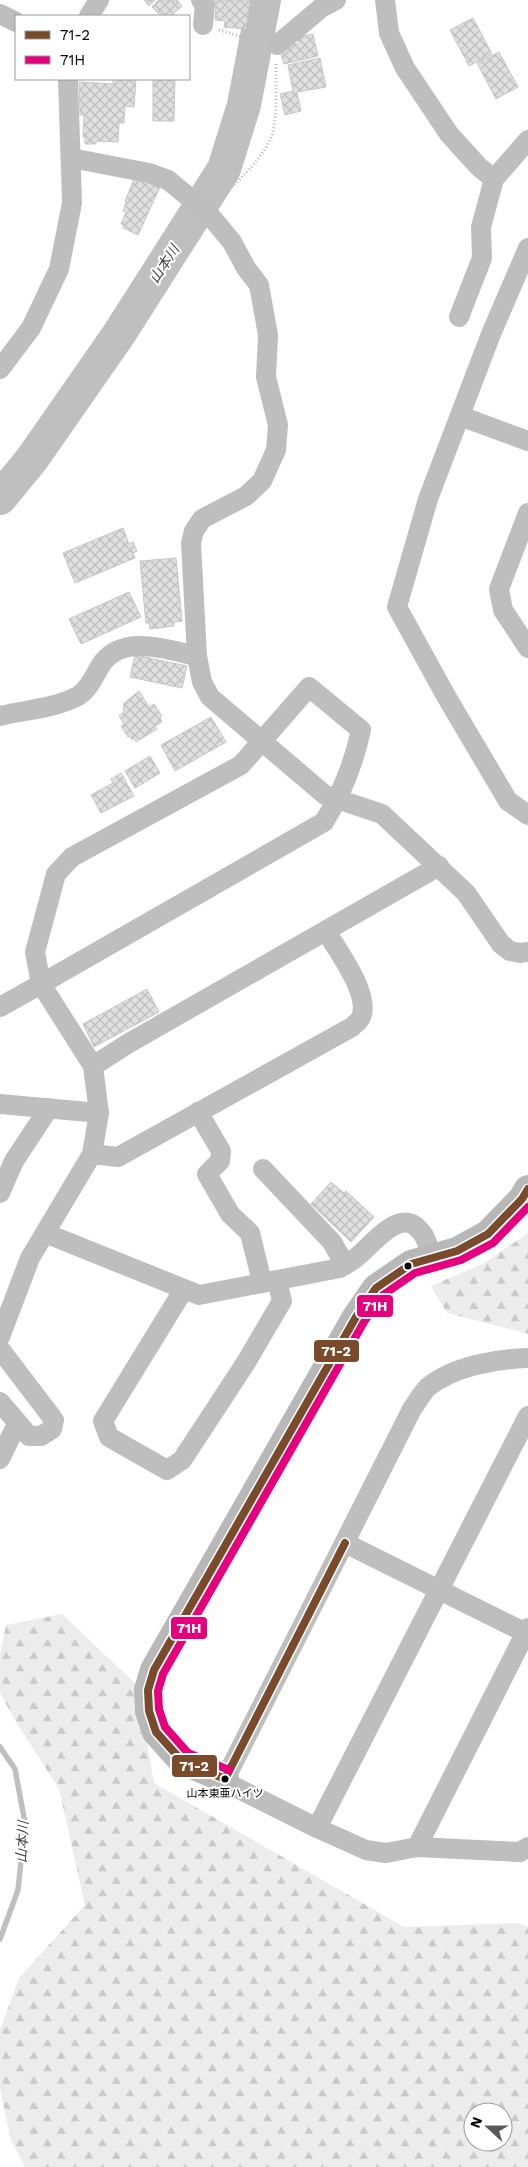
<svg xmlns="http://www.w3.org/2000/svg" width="528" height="2167" viewBox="0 0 528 2167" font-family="'Work Sans','Noto Sans JP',sans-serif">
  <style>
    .forest { fill: url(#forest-firs); fill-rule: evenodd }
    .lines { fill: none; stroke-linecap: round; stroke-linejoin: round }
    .stream { stroke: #bfbfbf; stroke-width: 5.5 }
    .river { stroke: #bfbfbf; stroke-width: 34 }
    .building { fill: url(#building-cross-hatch); stroke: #c7c7c7 }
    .path { stroke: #b9b9b9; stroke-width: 3; stroke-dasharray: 1 2.5; stroke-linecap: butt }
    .street { stroke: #bebebe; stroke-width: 20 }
    .secondary { stroke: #b8b8b8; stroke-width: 28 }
    .bus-1-casing { stroke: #fff; stroke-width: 11 }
    .bus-2-casing { stroke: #fff; stroke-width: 11 }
    .bus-1 { stroke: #7a4b2a; stroke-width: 8 }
    .bus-2 { stroke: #e5007d; stroke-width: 8 }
    .bus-dot { fill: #000; stroke: #fff; stroke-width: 2 }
    .labels { text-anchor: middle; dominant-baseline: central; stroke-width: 4; stroke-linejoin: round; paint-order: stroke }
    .bus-label { font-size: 11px; fill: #000; stroke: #fff }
    .water-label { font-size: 14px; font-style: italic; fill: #444; stroke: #fff }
    .line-badge { stroke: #fff; stroke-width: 2 }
    .badge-label { font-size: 14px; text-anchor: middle; font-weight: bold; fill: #fff }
  </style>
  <defs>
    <pattern id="forest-firs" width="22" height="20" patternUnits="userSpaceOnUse" patternTransform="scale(1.25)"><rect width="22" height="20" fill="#ececec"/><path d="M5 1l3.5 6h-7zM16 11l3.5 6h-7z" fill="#c9c9c9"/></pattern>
    <pattern id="building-cross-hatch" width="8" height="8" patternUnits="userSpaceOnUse" patternTransform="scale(1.25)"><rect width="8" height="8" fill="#dfdfdf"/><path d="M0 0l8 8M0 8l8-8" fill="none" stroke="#bebebe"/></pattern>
  </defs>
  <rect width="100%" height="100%" fill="#fff"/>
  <!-- forest -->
  <g class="forest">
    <path d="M528,1233V1334L447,1313L431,1286L484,1263Z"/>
    <path d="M62,1614L137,1685L154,1783L404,1927L517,1923L528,1927V2167H25L11,2140L0,2089V2030L19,1978L85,1905L59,1789L16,1722L0,1693V1655L6,1625ZM473,2112H503V2142H473Z"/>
  </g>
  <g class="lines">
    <!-- stream -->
    <path class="stream" d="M0,1747L15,1769L25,1823L18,1890L0,1939"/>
    <!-- river -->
    <path class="river" d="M0,498L32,459L119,334L224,169L244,105L264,0"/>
  </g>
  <!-- building -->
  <g class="building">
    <path d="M144,0H155L149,6Z"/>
    <path d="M159,0H177L182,6L171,16H161L152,7Z"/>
    <path d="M215,0H250L246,29L224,27L225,21L215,20L216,7H214Z"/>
    <path d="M473,18L492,54L469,66L450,30Z"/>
    <path d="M313,34L318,56L284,64L280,51L282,47L299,43L297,37Z"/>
    <path d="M499,52L518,87L496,99L477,63Z"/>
    <path d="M320,58L326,87L297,92L301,111L285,115L280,94L293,91L288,65Z"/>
    <path d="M113,79H136L134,107L125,106L124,123H119L118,142L96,141V144H85V137H83L84,115H80L79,82L113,84Z"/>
    <path d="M153,79H175L174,121H153Z"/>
    <path d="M135,177L160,187L138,235L123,228L124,225L121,224L126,212L123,211L126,202L125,201Z"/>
    <path d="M123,528L129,544L133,542L137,551L133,553L135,558L75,583L63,553Z"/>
    <path d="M176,558L182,621L174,622V626L150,629L149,623H146L140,561Z"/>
    <path d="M129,592L141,617L81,644L69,619Z"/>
    <path d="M135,655L187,666L182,688L130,677Z"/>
    <path d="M139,691L149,707L154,704L162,716L160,718L162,722L155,726L157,729L136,742L134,738L132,740L130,736L128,737L121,726L124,724L119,716L123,713L124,703Z"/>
    <path d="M211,717L226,742L175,771L161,745Z"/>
    <path d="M150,756L160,773L135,788L125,771Z"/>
    <path d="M121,773L134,796L101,813L91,795L113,783L111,779Z"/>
    <path d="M147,989L159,1012L94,1047L83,1024Z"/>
    <path d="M331,1182L344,1193L346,1191L374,1217L351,1242L311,1204Z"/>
  </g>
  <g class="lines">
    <!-- path -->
    <g class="path">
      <path d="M219,30L259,42"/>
      <path d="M220,200C237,181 259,163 270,140C278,125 276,81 276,63"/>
    </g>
    <!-- street -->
    <g class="street">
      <path d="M201,0L205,5L203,25"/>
      <path d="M385,0L389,33L405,68L449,134L479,167L494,179"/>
      <path d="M0,14L16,22"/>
      <path d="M89,16L99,0"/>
      <path d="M277,45L321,8L336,0"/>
      <path d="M71,158L149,173L168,180L208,213L232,242L246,268L259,285L268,335L266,377L278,425L276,450L262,481L246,496L202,519L194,531L191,543L197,656L202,682L210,697L325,795L382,814L466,893L501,944L510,951L520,953L528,952"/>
      <path d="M528,248L491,334L428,499L397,607L446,696L508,801L528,815"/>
      <path d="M459,317L482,258L481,227L494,179L528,140"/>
      <path d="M0,369L31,328L59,269L72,203L68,79"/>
      <path d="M460,416L528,441"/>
      <path d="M528,513L499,589L503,610L528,648"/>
      <path d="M0,716C25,710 56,708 78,696C90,689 95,673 103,662C125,634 168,650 197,656"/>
      <path d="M0,1007L41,984L324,822C342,793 354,763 361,730L309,687L241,765L72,857L56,874L35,952L41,984L93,1066"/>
      <path d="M0,1104L99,1113L93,1066L129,1043L439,866"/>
      <path d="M198,1112L221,1151L220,1161L207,1174L230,1214L250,1233L262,1282"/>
      <path d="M92,1154L118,1157L352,1027C355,1024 359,1021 360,1019C373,997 337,950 326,931"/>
      <path d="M263,1169L332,1242L345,1265"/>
      <path d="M0,1193L14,1161L49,1108"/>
      <path d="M45,1233L199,1295L340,1268C344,1265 349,1263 353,1260C370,1249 400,1202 422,1233C427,1239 429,1250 432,1258"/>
      <path d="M184,1289L103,1421L109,1437L167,1470L182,1460L245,1364L282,1301L277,1280"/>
      <path d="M0,1337L30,1258L92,1154L99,1113"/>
      <path d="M0,1349L54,1420L52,1429L41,1436H29L0,1402"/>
      <path d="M528,1358C496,1359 454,1366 428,1387C422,1393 417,1402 412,1409L225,1779L231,1785L317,1828L366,1850L386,1853L417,1847L520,1852L528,1847"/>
      <path d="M0,1459L17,1424"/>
      <path d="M345,1543L528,1634"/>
      <path d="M317,1828L528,1416"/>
      <path d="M417,1847L528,1628"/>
    </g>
    <!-- secondary -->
    <path class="secondary" d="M225,1779L182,1761L156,1732L149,1711L148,1690L154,1670L356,1317L376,1288L411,1264L457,1251L488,1234L522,1199L528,1189"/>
    <!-- bus-1 casing -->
    <g class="bus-1-casing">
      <path id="bus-1" d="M345,1543L225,1779L182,1761L156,1732L149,1711L148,1690L154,1670L356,1317L376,1288L411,1264L457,1251L488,1234L522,1199L528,1189"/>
    </g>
    <!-- bus-2 casing -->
    <g class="bus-2-casing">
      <path id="bus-2" d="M229,1770L188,1753L165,1727L159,1709L158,1691L163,1674L364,1322L383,1295L415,1273L461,1260L493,1243L528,1207"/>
    </g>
    <!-- bus-1 -->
    <use href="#bus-1" class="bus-1"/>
    <!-- bus-2 -->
    <use href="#bus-2" class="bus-2"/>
  </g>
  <!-- markers -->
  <g class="bus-dot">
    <circle cx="408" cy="1266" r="4.5"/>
    <circle cx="225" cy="1779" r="4.5"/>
  </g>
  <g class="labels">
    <!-- bus labels -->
    <g class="bus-label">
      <text x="225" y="1793">山本東亜ハイツ</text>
    </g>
    <!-- water labels -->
    <g class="water-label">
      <text transform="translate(164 264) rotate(-57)">山本川</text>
      <text transform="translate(22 1842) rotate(-87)">山本川</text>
    </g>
  </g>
  <g class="line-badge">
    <rect x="356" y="1294" width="38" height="24" rx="5" fill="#e5007d"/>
    <rect x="313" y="1339" width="47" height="24" rx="5" fill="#7a4b2a"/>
    <rect x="170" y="1616" width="38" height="24" rx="5" fill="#e5007d"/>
    <rect x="171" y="1754" width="47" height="24" rx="5" fill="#7a4b2a"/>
  </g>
  <g class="badge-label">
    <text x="375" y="1311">71H</text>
    <text x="336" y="1356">71-2</text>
    <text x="189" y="1633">71H</text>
    <text x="194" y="1771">71-2</text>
  </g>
  <!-- legend -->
  <rect x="15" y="15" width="175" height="65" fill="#ffffff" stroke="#999999"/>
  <rect x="25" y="31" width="25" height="8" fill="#7a4b2a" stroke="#999999"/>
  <text x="60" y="40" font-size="15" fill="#000000">71-2</text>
  <rect x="25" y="56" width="25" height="8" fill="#e5007d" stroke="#999999"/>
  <text x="60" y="65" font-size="15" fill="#000000">71H</text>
  <!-- north arrow -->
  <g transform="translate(488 2127) rotate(291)"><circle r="24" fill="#ffffff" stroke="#999999"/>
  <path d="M0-4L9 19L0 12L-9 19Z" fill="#595959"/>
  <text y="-8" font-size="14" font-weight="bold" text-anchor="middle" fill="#000000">N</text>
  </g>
</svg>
